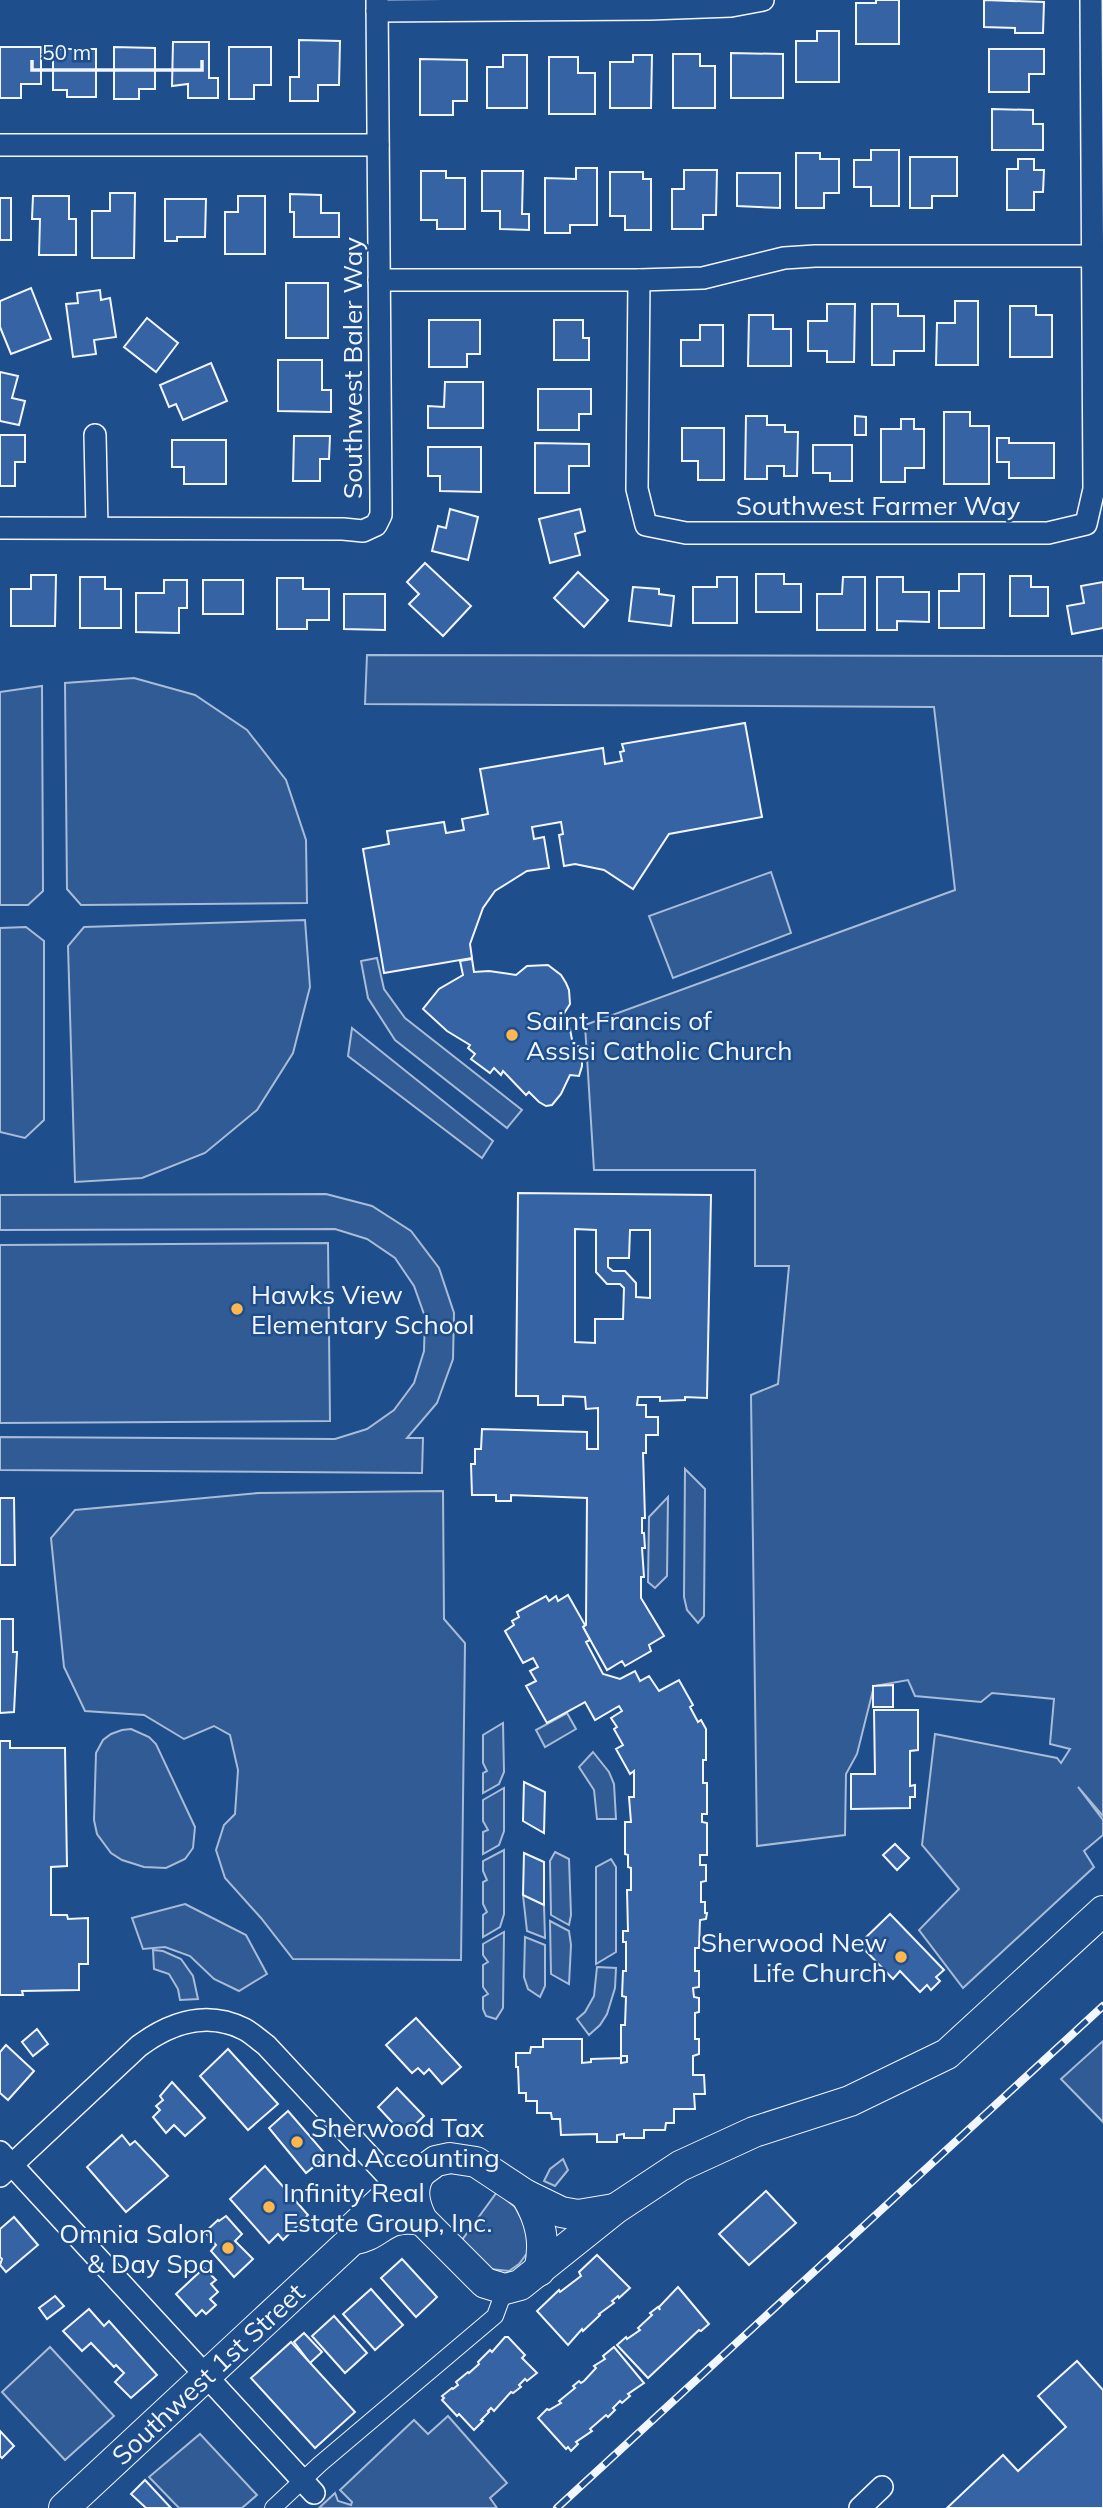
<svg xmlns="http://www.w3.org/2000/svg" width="1103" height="2508" viewBox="0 0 1103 2508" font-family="Mulish,sans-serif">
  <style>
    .built { fill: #305b95; stroke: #a8bbd7; stroke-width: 2 }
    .building { fill: #3563a3; stroke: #f2f6ff; stroke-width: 2; fill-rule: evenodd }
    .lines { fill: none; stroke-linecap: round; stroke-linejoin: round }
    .pedestrian-casing { stroke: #f2f6ff; stroke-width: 18 }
    .minor-casing { stroke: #f2f6ff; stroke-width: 24 }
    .secondary-casing { stroke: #f2f6ff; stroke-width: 32 }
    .pedestrian { stroke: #1f4e8c; stroke-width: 16 }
    .minor { stroke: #1f4e8c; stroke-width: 21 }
    .secondary { stroke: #1f4e8c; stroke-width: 30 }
    .rail-casing { stroke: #f2f6ff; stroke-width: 8 }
    .rail { stroke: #1f4e8c; stroke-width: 5; stroke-dasharray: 16; stroke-linecap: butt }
    .poi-dot { fill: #ffb74d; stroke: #1f4e8c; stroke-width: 2.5 }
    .labels { text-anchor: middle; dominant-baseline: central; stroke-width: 5; stroke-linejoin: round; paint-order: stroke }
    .street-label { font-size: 26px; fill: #f2f6ff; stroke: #1f4e8c }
    .poi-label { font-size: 26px; fill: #f2f6ff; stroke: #1f4e8c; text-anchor: start }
  </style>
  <rect width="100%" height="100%" fill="#1f4e8c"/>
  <!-- built -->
  <g class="built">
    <path d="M367,655L1103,656V1816L1078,1787L1103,1820V1835L1084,1851L1094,1867L963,1988L919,1930L959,1889L922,1845L935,1734L1057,1758L1061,1763L1070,1749L1050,1744L1054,1699L992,1693L981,1702L915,1696L908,1680L874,1686L857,1754L846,1774L845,1835L757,1846L751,1395L778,1384L789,1266H755V1170H594L585,1025L955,890L934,707L365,704Z"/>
    <path d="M134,678L195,695L247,730L286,780L306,840L307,903L81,905L67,889L65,683Z"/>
    <path d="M42,686L43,891L28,905H0V692Z"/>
    <path d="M771,872L791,933L673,978L649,916Z"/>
    <path d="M305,920L310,987L293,1053L257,1110L205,1153L142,1178L75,1182L68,946L84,927Z"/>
    <path d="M26,927L44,941V1120L25,1138L0,1132V928Z"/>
    <path d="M377,958L384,989L405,1018L522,1110L507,1128L395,1040L368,998L361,961Z"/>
    <path d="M352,1028L493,1141L482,1158L348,1056Z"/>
    <path d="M326,1194L372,1206L411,1231L439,1268L454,1313L453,1359L437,1403L407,1438H423L422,1473L0,1470V1437L335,1439L367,1429L394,1410L414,1383L424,1351L425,1317L414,1286L395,1258L367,1239L335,1229L0,1230V1195Z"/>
    <path d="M328,1243L330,1421L0,1423V1245Z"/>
    <path d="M685,1469L705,1489L704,1616L698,1623L687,1610L684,1597Z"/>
    <path d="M443,1491L444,1619L465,1643L461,1960L293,1959L261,1918L225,1878L216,1850L224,1825L235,1814L238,1770L230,1735L214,1726L184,1739L144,1715L85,1711L64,1667L51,1538L75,1510L258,1493Z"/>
    <path d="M668,1497L667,1576L655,1588L648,1582L649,1517Z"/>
    <path d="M567,1713L576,1729L545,1747L536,1730Z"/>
    <path d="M503,1723L504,1772L499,1784L483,1793V1773L487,1771L483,1763V1735Z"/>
    <path d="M131,1729L149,1737L156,1744L195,1827L193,1848L185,1859L166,1868L144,1867L122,1860L111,1853L97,1834L94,1820L96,1753L103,1740L111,1734L122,1730Z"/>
    <path d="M593,1752L609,1772L614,1784L616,1819H597L594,1790L579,1767Z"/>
    <path d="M504,1788V1831L499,1845L483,1854V1832L488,1830L483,1821V1800Z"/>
    <path d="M504,1850V1914L500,1927L483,1937V1915L487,1912L483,1904V1882L487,1880L483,1871V1861Z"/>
    <path d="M555,1852L569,1859L571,1915L569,1925L551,1915L550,1861Z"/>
    <path d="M611,1859L616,1867V1952L596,1964V1867Z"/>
    <path d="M523,1895L544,1905L545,1938L527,1931Z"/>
    <path d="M185,1904L246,1935L267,1974L239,1991L214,1979L190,1956L165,1947L143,1949L132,1918Z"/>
    <path d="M550,1921L569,1931L571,1945L569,1984L551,1974Z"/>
    <path d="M504,1932L503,2008L496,2019L486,2016L483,2009V1997L488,1994L483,1987V1965L488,1962L483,1955V1944Z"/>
    <path d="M525,1937L545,1945V1986L540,1997L528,1989L524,1977Z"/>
    <path d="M153,1950L163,1951L181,1959L193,1976L198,1999L180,2000L178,1989L169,1974L154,1969Z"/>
    <path d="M597,1967L616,1968L615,1988L607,2014L600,2025L589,2035L577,2019L585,2012L594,1996Z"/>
    <path d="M1103,2041V2122L1061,2079Z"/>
    <path d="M563,2159L568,2170L555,2186L544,2181L550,2169Z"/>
    <path d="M497,2192L515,2207L528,2231V2252L519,2264L509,2271L490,2269L462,2240Z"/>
    <path d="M50,2347L114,2416L65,2460L2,2392Z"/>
    <path d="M448,2416L507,2483L490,2498L497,2508H319L335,2493L338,2501L351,2505L352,2502L340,2490L414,2420L428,2434Z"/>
    <path d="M200,2434L257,2495L242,2508H179L149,2477Z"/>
  </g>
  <!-- building -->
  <g class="building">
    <path d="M876,0H899V44H856V3H876Z"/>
    <path d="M984,0L1044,2L1043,33H1015V28L984,27Z"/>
    <path d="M817,31H839V82H796V41H817Z"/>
    <path d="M299,40L340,41L339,85H318V101H290V77H299Z"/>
    <path d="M173,42H209V78H218V98H188V84L172,86Z"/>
    <path d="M0,47H41V84H21V98H0Z"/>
    <path d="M114,47L155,48V89H139V99H114Z"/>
    <path d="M229,47H271V85H254V99H229Z"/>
    <path d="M53,49H96V97H67V90H53Z"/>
    <path d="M989,49H1044V74H1029V92H989Z"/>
    <path d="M731,53L783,54V98H731Z"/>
    <path d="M673,54H700V66H715V108H673Z"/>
    <path d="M503,55H527V108H487V67H503Z"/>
    <path d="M633,55H652L651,108H610V62H633Z"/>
    <path d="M549,57H578V73H595V114H549Z"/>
    <path d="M420,59L467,60V101H453V115H420Z"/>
    <path d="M992,109L1033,110V124H1043V150H992Z"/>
    <path d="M871,150H899V206H871V187H854V160H871Z"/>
    <path d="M796,153H820V159H839V193H824V208H796Z"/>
    <path d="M910,157H957V196H932V208H910Z"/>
    <path d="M1018,159H1034V170H1044L1043,192H1034V210H1007V169H1018Z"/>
    <path d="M576,168H597V225H570V233H545V178L576,179Z"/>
    <path d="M684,170H717L716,215H703V229H672V189H684Z"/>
    <path d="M421,171H446V178H465V229H437V220H421Z"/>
    <path d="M482,171H523L522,214H529V230L500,229V211H482Z"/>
    <path d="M610,172H643V179H651V230H625V216H610Z"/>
    <path d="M737,173H780V208L737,206Z"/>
    <path d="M110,193H135L134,258H92V211H110Z"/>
    <path d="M290,194L321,195V213H339V237H294V212H290Z"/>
    <path d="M33,196H69V219H76V255H39L40,219H32Z"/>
    <path d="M238,196H265V254H225V212H238Z"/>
    <rect x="0" y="198" width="11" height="42"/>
    <path d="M165,199H206L205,237H177V241H165Z"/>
    <rect x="286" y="283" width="42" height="55"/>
    <path d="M31,288L51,339L11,354L0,327V301Z"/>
    <path d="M100,290L101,300L110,298L116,337L94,340L96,354L73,357L66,304L78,303L77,293Z"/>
    <path d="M955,301H978V365H936L937,323H955Z"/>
    <path d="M827,304H855L854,362H827V351H808V321H827Z"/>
    <path d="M872,304H898V316H924V351H894V365H872Z"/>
    <path d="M1010,306H1036V315H1052V357H1010Z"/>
    <path d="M749,315H773V329H791V366H748Z"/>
    <path d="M147,318L178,343L156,372L124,347Z"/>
    <path d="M429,320H480V354H467V367H429Z"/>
    <path d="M554,320H583V338H589V360H554Z"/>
    <path d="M700,325H723V366H681V340H700Z"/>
    <path d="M278,360H322V390H331V412L278,411Z"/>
    <path d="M211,363L227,401L183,420L176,404L169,407L160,385Z"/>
    <path d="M0,372L18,376L12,398L25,401L19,425L0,421Z"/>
    <path d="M445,382H483V428H428V406L444,407Z"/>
    <path d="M538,389H591V414H579V430H538Z"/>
    <path d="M944,412H970V426H989V484H944Z"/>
    <path d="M746,416H767V425H785V432H798L797,476H784V466H767V479H745Z"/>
    <path d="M855,416L866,417V435H855Z"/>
    <path d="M901,419H914V429H924V468H905V482H881V429H901Z"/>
    <path d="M682,428H724V480H698V461H682Z"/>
    <path d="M0,435H25V462H15V486H0Z"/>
    <path d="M294,436H330L329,459H320V481H293Z"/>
    <path d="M997,438H1009V443H1054V478H1009V462H997Z"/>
    <path d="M172,440H226V484H184V467H172Z"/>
    <path d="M535,443L589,444V466H569V493H535Z"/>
    <path d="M813,445H852V481H830V473H813Z"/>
    <path d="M428,447H481V492L440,491V476H428Z"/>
    <path d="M450,509L478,517L468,560L432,551L438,526L446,528Z"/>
    <path d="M580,509L585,531L575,534L580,555L550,563L539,519Z"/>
    <path d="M425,563L471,606L443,636L409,604L419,594L407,582Z"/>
    <path d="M578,572L608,600L584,627L554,598Z"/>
    <path d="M756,574H784V584H801V612H756Z"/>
    <path d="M959,574H984V628H939V591H959Z"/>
    <path d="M31,575H56L55,626H11V589H31Z"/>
    <path d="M1010,576H1031V587H1048V616H1010Z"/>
    <path d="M80,577H105V589H121V628H80Z"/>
    <path d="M717,577H737V623H693V587H717Z"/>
    <path d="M843,577H865V630H817V594H842Z"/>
    <path d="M877,577H903V592H929V622L897,621V630H877Z"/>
    <path d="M277,578H303V589H329V620H307V629H277Z"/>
    <path d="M164,580H187V608H179V633L136,632V593H164Z"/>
    <rect x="203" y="580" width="40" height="34"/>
    <path d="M1103,582V628L1072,634L1067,606L1084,603L1081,586Z"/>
    <path d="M633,587L659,589V594L674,596L671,626L629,621Z"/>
    <path d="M344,594H385V630L344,629Z"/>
    <path d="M745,723L762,817L669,834L633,889L604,870L575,864L564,866L559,835L563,834L561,822L532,827L534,839L544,837L549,868L527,871L495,891L483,908L470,944L472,958L384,973L363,849L389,844L387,831L444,822L446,833L464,830L462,819L488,814L480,769L603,748L605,764L622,761L620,752L624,751L622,744Z"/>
    <path d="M472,959L474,972L489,971L516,975L527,966L548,965L561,975L566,983L569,990L570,1004L563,1015L570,1029L573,1045L582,1047V1066L579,1076L570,1075L561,1094L552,1105L546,1106L539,1102L529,1092L526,1095L503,1071L501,1075L494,1068L490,1073L471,1059L475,1054L468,1048L470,1045L447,1031L423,1009L439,989L463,975L460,961Z"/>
    <path d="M518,1193L711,1195L707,1398L685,1397V1400L660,1401V1397H638L637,1405H646V1417H658V1435H646V1453H643L645,1518H642V1533H644L645,1548H642L644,1577H641V1598L664,1636L649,1645L651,1651L625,1666L622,1661L607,1670L583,1627L586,1625L587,1498L511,1495V1501H496V1495H472L471,1464H475V1449H481L482,1429L587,1432V1449H598V1408L586,1409L585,1397L563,1396V1405H538V1396H516ZM575,1229L596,1230V1272L607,1284H620L624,1288L623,1319H595V1343L575,1342ZM630,1230H650V1298L636,1297V1283L625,1271H613L608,1267V1258H629Z"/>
    <path d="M0,1498H14L15,1565H0Z"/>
    <path d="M568,1595L585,1625L583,1627L590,1640L586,1642L603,1674L620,1679L635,1671L640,1681L649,1676L659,1691L679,1680L693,1705L690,1707L698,1722L701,1720L706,1729V1760H703V1783H707V1814H702V1822L707,1823V1855H700V1865H706V1881L701,1882V1902H705V1913H707L706,1919L700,1920L699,1948H695V1971H699V1987L693,1988L694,1997L699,1998V2012L695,2013V2039H699V2054L693,2056V2075H704L705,2094H694L695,2109H674V2123H666L665,2130H644V2138H624V2134L617,2135V2142H597V2134L561,2135L560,2119H552L551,2113H537V2101H526V2093H519L518,2067H516V2053H530L531,2047H543V2039H582V2063L591,2062V2059L621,2058V2063L627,2062V2056H621V2025H625L626,1997L622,1996L623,1971H626V1942H623V1931H628L627,1890H631V1868L628,1867V1855L625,1854V1822H631L629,1797H634V1771L630,1774L616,1749L623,1745L614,1729L617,1727L611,1718L622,1711L619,1706L595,1720L585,1702L547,1723L526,1686L536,1681L530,1671L538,1667L533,1658L523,1663L505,1631L514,1625L512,1621L519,1617L517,1612L546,1596L549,1601L556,1596L558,1601Z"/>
    <path d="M0,1619H13V1652H17L14,1712L0,1713Z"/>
    <path d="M893,1685V1707H873V1686Z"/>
    <path d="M874,1710H918V1750L910,1751V1786L915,1785V1797H910V1808L851,1809V1774H875Z"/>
    <path d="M0,1741H10V1748H65L67,1866L51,1867V1915H67L68,1919L88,1918V1964H79V1990L22,1991L23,1995H0Z"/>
    <path d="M524,1782L545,1792L544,1833L523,1821Z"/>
    <path d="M895,1844L909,1858L897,1870L883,1855Z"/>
    <path d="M524,1853L544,1862V1905L523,1895Z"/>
    <path d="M890,1914L944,1970L936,1977L940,1981L931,1990L927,1985L920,1992L900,1971L893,1979L859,1944Z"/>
    <path d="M416,2018L461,2067L442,2084L429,2069L424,2074L418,2068L412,2073L386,2045Z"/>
    <path d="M37,2029L48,2044L33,2056L22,2042Z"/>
    <path d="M6,2045L34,2071L8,2100L0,2093V2052Z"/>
    <path d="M228,2049L278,2104L248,2130L200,2076Z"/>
    <path d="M172,2082L205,2118L185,2136L174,2125L166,2133L153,2117L160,2110L156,2106L163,2100L160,2096Z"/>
    <path d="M397,2088L424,2116L404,2135L378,2107Z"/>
    <path d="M288,2111L327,2156L306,2173L269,2128Z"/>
    <path d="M122,2135L130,2145L135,2141L168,2176L126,2212L87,2167Z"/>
    <path d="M265,2166L308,2215L283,2240L278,2234L269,2243L230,2199Z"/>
    <path d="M766,2191L796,2223L749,2265L719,2234Z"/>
    <path d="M226,2216L242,2234L235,2241L253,2259L234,2277L211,2251L216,2245L205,2232L218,2220L219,2221Z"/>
    <path d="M14,2217L38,2245L6,2272L0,2265L2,2259L0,2257V2229Z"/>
    <path d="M597,2255L630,2288L619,2298L618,2296L612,2301L614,2303L599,2314L600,2315L583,2331L582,2329L568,2345L537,2311L559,2290L560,2292L581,2276L579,2272Z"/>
    <path d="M402,2259L437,2297L416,2317L381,2278Z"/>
    <path d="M204,2268L216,2280L211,2284L218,2292L210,2299L216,2305L206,2314L202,2310L196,2316L176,2294Z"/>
    <path d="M678,2287L709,2324L701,2331L699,2330L648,2378L617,2345L626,2337L627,2339L640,2330L638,2328L652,2315L650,2313L658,2307L660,2310L659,2307Z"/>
    <path d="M371,2289L403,2325L375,2350L343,2314Z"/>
    <path d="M55,2296L64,2306L47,2319L39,2308Z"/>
    <path d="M89,2309L104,2326L109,2321L157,2375L131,2398L115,2382L124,2373L116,2365L114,2367L91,2343L82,2351L63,2331Z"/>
    <path d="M334,2316L367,2353L345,2373L312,2336Z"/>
    <path d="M304,2333L322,2352L310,2363L294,2342Z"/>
    <path d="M505,2337H508L525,2355L522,2358L537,2373L527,2381L525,2379L519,2385L521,2387L513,2393L511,2392L494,2411L491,2408L488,2411L489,2412L481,2420L483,2421L474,2430L459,2414L457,2416L442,2400L444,2398L442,2396L452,2388L453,2389L458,2385L456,2382L468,2372L469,2373L479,2364L478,2362L490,2350L492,2352Z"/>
    <path d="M291,2342L355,2412L315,2448L251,2378Z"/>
    <path d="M614,2347L644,2383L628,2394L630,2396L622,2403L620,2401L613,2408L615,2410L608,2417L606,2415L590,2429L592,2431L576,2442L578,2444L571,2451L568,2447L566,2449L538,2418L547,2409L549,2410L561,2403L559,2401L575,2388L573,2386L579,2381L581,2383L584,2381L596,2368L594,2366L605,2359L603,2356Z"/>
    <path d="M1077,2361L1103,2390V2508H947L1003,2455L1018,2471L1066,2427L1038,2396Z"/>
    <path d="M0,2431L14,2446L2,2458L0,2456Z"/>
    <path d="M145,2480L171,2508H146L131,2494Z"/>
  </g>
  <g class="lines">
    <!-- pedestrian casing -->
    <g class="pedestrian-casing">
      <path id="pedestrian" d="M273,2508L320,2464L495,2316L505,2289"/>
    </g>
    <!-- minor casing -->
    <g class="minor-casing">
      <g id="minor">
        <path d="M377,11L650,9L731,6L763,0"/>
        <path d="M0,145H378"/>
        <path d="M379,280H639L703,278L784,258L815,256H1103"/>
        <path d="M639,280L637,489L646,525L686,533H1048L1086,524L1094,489L1091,0"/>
        <path d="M95,435L97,527"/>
        <path d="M0,528L343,529L363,531L376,525L381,515V502L377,0"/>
        <path d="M0,2152L314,2493"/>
        <path d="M0,2176L139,2046C170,2023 206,2010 244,2029C252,2033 259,2040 266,2045L397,2186"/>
        <path d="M860,2508L882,2487"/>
      </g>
    </g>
    <!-- secondary casing -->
    <g class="secondary-casing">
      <g id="secondary">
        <path d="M421,2172C410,2188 414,2204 422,2220L485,2283L505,2289L520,2285L615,2209L680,2166L754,2132L850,2101L947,2054L1103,1911"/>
        <path d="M526,2195C541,2220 546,2243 539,2271"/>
        <path d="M353,2233V2228L408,2176L421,2172L436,2161L450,2158L476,2162L526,2195L561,2212L578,2215L614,2209"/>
        <path d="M64,2508L352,2240C383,2235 382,2213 422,2220"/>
      </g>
    </g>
    <!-- pedestrian -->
    <use href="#pedestrian" class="pedestrian"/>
    <!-- minor -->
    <use href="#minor" class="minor"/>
    <!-- secondary -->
    <use href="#secondary" class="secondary"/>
    <!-- rail casing -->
    <g class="rail-casing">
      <path id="rail" d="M557,2508L1103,2006"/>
    </g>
    <!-- rail -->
    <use href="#rail" class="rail"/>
  </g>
  <!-- markers -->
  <g class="poi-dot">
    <circle cx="512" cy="1035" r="7"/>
    <circle cx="237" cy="1309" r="7"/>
    <circle cx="901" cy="1957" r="7"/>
    <circle cx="297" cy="2142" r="7"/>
    <circle cx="269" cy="2207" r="7"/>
    <circle cx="228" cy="2248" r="7"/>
  </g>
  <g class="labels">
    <!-- street labels -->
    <g class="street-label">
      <text transform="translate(352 368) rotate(-90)">Southwest Baler Way</text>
      <text x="878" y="505">Southwest Farmer Way</text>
      <text transform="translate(208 2374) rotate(-43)">Southwest 1st Street</text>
    </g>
    <!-- poi labels -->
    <g class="poi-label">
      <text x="526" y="1020">Saint Francis of<tspan x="526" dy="30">Assisi Catholic Church</tspan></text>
      <text x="251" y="1294">Hawks View<tspan x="251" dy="30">Elementary School</tspan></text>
      <text x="887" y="1942" text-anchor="end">Sherwood New<tspan x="887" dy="30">Life Church</tspan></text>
      <text x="311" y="2127">Sherwood Tax<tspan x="311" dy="30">and Accounting</tspan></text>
      <text x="283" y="2192">Infinity Real<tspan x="283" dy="30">Estate Group, Inc.</tspan></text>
      <text x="214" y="2233" text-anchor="end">Omnia Salon<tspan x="214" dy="30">&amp; Day Spa</tspan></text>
    </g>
  </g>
  <!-- scale -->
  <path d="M32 60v10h170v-10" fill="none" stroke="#f2f6ff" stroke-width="3.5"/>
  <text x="42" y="60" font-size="21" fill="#f2f6ff" stroke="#1f4e8c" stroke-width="5" paint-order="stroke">50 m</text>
</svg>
